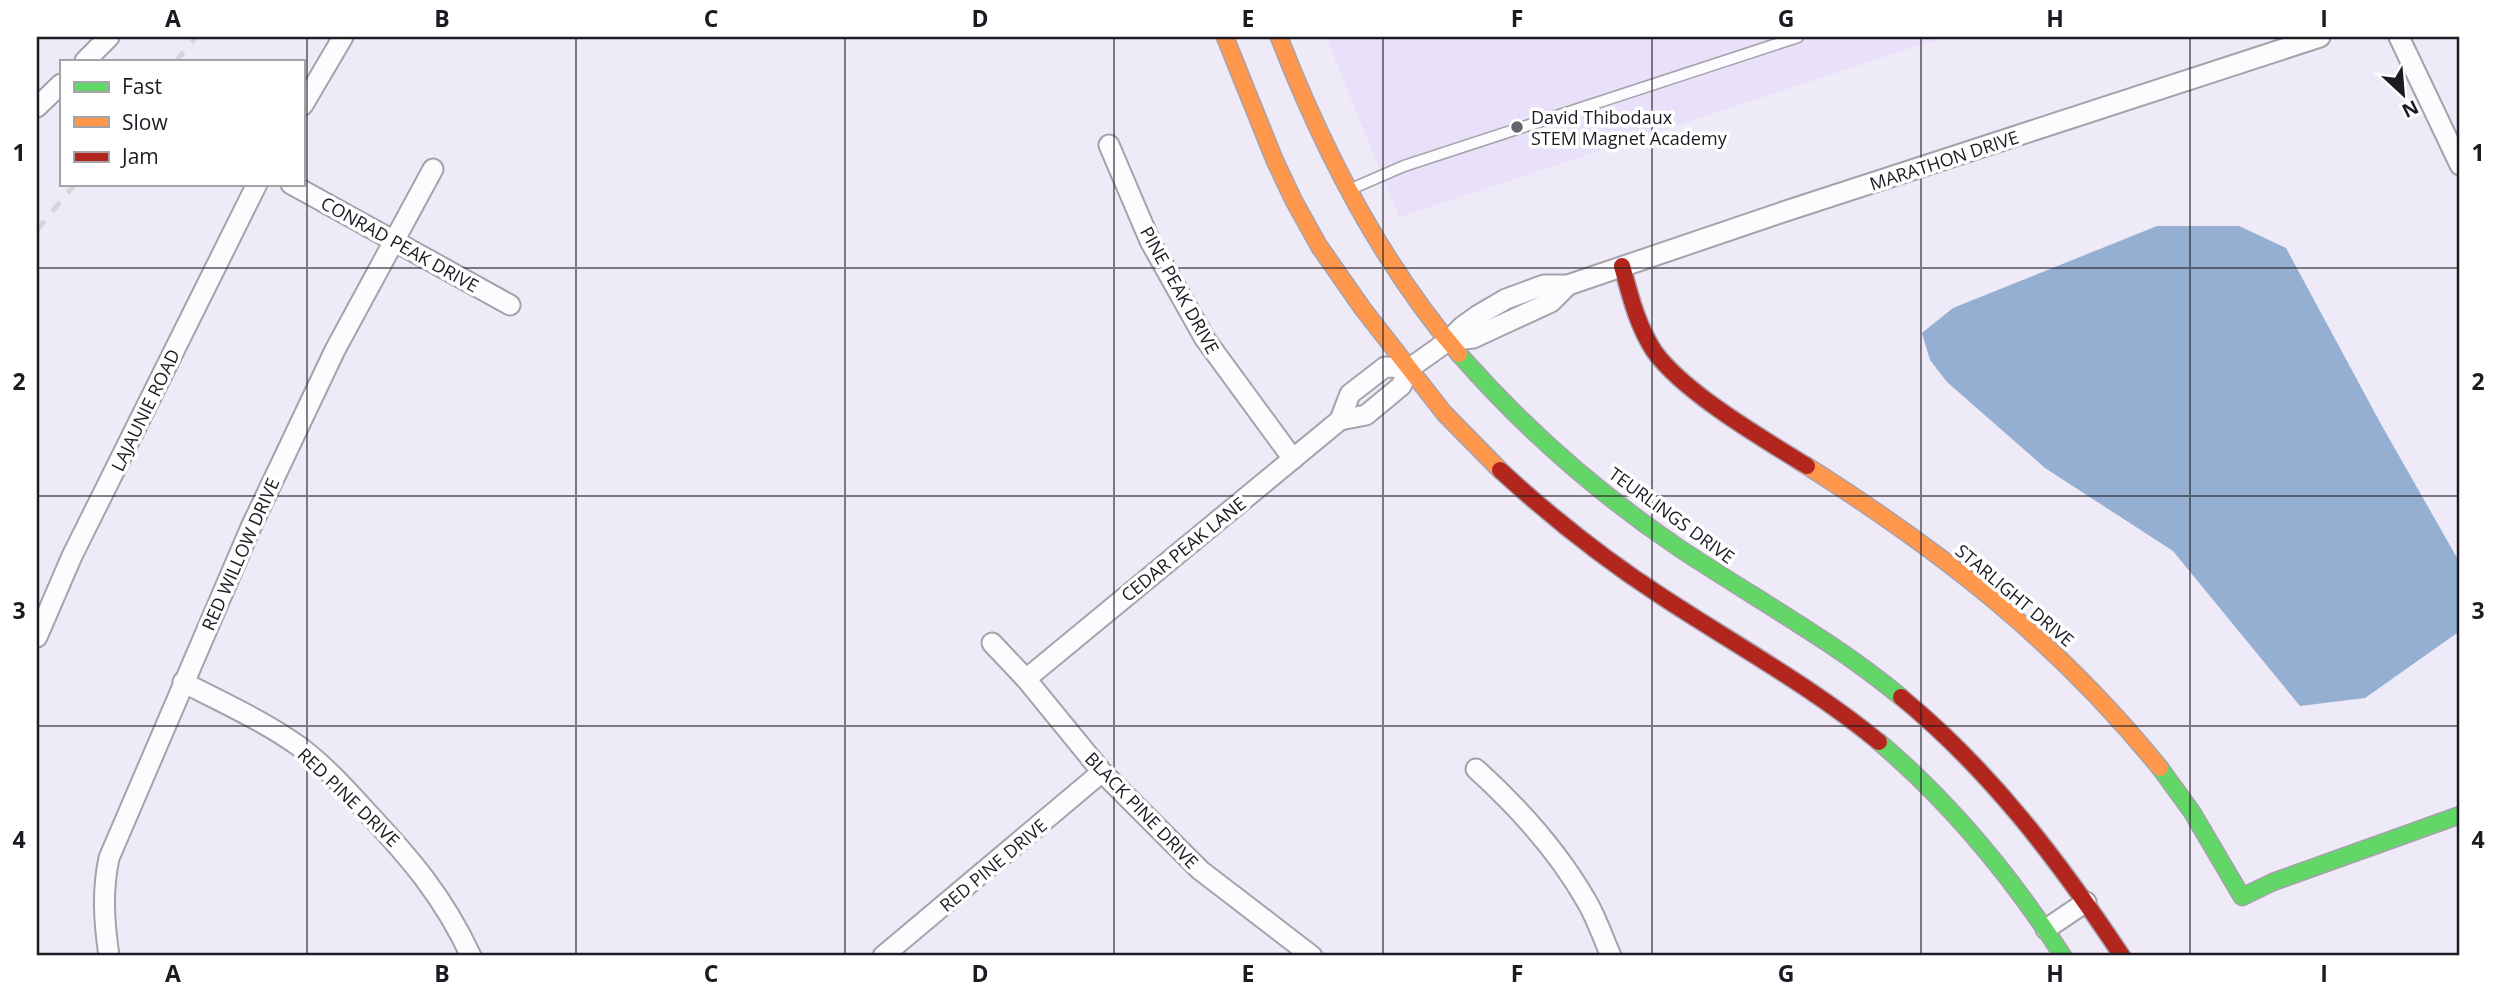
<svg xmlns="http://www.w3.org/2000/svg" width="2497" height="993" viewBox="0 0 2497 993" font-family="'Open Sans',sans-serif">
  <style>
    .built { fill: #e8e1f9 }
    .water { fill: #94afd1 }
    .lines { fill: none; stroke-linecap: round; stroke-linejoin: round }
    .lane-casing { stroke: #a5a2ac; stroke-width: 13 }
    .street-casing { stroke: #a5a2ac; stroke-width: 23 }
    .fast-casing { stroke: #a5a2ac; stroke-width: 19 }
    .slow-casing { stroke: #a5a2ac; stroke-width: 19 }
    .jam-casing { stroke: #a5a2ac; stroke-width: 19 }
    .lane { stroke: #fcfcfe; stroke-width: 10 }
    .street { stroke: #fcfcfe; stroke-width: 19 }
    .fast { stroke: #63d668; stroke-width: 16 }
    .slow { stroke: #ff974d; stroke-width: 16 }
    .jam { stroke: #b3261e; stroke-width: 16 }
    .rail { stroke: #d6d5d9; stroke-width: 5; stroke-dasharray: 12 12; stroke-linecap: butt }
    .grid { fill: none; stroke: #1d1a23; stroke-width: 2; stroke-opacity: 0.55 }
    .poi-dot { fill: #66636d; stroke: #fff; stroke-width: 2.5 }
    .labels { text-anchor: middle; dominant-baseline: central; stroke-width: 7; stroke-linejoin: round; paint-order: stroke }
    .poi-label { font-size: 18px; fill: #1d1a23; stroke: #fff; text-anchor: start }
    .street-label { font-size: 18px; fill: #1d1a23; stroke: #fff }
    .neatline { fill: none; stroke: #1d1a23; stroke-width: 2.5 }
    .grid-label { font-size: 23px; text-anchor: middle; font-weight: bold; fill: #1d1a23 }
  </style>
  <rect width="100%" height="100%" fill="#eeeaf7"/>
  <!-- built -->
  <path class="built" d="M1326,37H1945L1399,217Z"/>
  <!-- water -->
  <path class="water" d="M2157,226H2239L2286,248L2382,426L2460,563V631L2365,698L2300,706L2173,551L2045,468L1947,382L1930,360L1922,333L1953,308Z"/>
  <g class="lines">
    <!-- lane casing -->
    <g class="lane-casing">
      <path id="lane" d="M1351,189L1404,166L1798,37"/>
    </g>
    <!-- street casing -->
    <g class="street-casing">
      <g id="street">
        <path d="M2399,37L2460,165"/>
        <path d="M85,61L109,37"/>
        <path d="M303,105L343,37"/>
        <path d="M37,107L61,84"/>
        <path d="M1109,145L1150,241L1205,339L1293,459"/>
        <path d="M291,184L510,305"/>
        <path d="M1448,341L1473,338L1551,302L1568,285"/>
        <path d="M1340,420L1366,415L1401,386L1410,368L1448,341L1463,326L1477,316L1506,299L1544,285H1568L1786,211L2320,37"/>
        <path d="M37,637L72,556L257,184"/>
        <path d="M992,643L1026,679L1102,772L1200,870L1312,956"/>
        <path d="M1026,679L1340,420L1350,394L1385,367L1410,368"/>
        <path d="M183,682C223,703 264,721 300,747C324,765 345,788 365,810C410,858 443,896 471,956"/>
        <path d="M1476,769C1519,808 1558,851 1587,902C1597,919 1603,938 1611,956"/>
        <path d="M2046,929L2086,902"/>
        <path d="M109,956C104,922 102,891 109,858L251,527L335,350L433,169"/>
        <path d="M883,956L1102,772"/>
      </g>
    </g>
    <!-- fast casing -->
    <g class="fast-casing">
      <g id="fast">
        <path d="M1459,354C1523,427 1599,494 1679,548C1754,598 1832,640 1901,697"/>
        <path d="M1879,742C1952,804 2011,876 2063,956"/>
        <path d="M2160,768L2192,812L2242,897L2273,882L2460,815"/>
      </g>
    </g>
    <!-- slow casing -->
    <g class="slow-casing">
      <g id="slow">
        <path d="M1225,37L1275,161L1294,201L1319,246L1363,309L1444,413L1500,470"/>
        <path d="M1279,37C1323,150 1380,262 1459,354"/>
        <path d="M1807,466C1944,553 2057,641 2160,768"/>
      </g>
    </g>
    <!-- jam casing -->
    <g class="jam-casing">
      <g id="jam">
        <path d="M1622,266C1630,295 1637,325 1654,351C1683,392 1763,439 1807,466"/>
        <path d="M1500,470C1550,516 1604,559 1661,596C1734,644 1811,686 1879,742"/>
        <path d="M1901,697C1990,770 2059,861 2122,956"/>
      </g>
    </g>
    <!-- lane -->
    <use href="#lane" class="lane"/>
    <!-- street -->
    <use href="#street" class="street"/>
    <!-- fast -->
    <use href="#fast" class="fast"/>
    <!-- slow -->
    <use href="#slow" class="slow"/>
    <!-- jam -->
    <use href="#jam" class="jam"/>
    <!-- rail -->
    <g class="rail">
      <path d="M176,61L196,37"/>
      <path d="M37,230L75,184"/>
    </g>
  </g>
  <!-- grid -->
  <path class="grid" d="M307,37V956M576,37V956M845,37V956M1114,37V956M1383,37V956M1652,37V956M1921,37V956M2190,37V956M37,268H2460M37,496H2460M37,726H2460"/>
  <!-- markers -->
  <circle class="poi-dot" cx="1517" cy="127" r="7"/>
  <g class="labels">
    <!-- poi labels -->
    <g class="poi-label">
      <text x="1531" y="117">David Thibodaux<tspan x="1531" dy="21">STEM Magnet Academy</tspan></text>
    </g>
    <!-- street labels -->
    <g class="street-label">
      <text transform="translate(1944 160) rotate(-18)">MARATHON DRIVE</text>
      <text transform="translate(400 244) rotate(29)">CONRAD PEAK DRIVE</text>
      <text transform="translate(1180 290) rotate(61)">PINE PEAK DRIVE</text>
      <text transform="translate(145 410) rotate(-64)">LAJAUNIE ROAD</text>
      <text transform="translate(1672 515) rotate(36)">TEURLINGS DRIVE</text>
      <text transform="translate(1183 549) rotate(-39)">CEDAR PEAK LANE</text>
      <text transform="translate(240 554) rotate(-66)">RED WILLOW DRIVE</text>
      <text transform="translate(2015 595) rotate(40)">STARLIGHT DRIVE</text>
      <text transform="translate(349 797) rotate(44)">RED PINE DRIVE</text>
      <text transform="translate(1142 810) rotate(46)">BLACK PINE DRIVE</text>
      <text transform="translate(993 865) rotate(-40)">RED PINE DRIVE</text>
    </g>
  </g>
  <!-- border -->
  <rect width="2497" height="993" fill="none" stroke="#ffffff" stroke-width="77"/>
  <!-- legend -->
  <rect x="60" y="60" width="245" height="126" fill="#ffffff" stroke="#a5a3a7" stroke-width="2"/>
  <rect x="74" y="82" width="35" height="10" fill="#63d668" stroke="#a5a3a7" stroke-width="2"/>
  <text x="122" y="94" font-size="21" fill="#1d1a23">Fast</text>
  <rect x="74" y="117" width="35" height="10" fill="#ff974d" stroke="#a5a3a7" stroke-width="2"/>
  <text x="122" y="130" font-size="21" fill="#1d1a23">Slow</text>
  <rect x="74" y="152" width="35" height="10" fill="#b3261e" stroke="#a5a3a7" stroke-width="2"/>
  <text x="122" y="164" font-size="21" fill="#1d1a23">Jam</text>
  <!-- north arrow -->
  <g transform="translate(2403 94) rotate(154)" stroke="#ffffff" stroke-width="5" paint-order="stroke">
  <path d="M0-5L12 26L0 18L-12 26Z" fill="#1d1a23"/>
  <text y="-10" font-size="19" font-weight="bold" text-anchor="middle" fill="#1d1a23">N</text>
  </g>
  <rect x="38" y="38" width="2420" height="916" class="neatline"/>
  <g class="grid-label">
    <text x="173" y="27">A</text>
    <text x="442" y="27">B</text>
    <text x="711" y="27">C</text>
    <text x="980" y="27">D</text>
    <text x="1248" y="27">E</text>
    <text x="1517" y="27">F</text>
    <text x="1786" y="27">G</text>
    <text x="2055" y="27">H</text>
    <text x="2324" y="27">I</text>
    <text x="19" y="161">1</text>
    <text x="2478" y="161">1</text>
    <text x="19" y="390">2</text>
    <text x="2478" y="390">2</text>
    <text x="19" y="619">3</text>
    <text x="2478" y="619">3</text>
    <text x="19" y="848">4</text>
    <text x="2478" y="848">4</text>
    <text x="173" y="982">A</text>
    <text x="442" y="982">B</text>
    <text x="711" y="982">C</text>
    <text x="980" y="982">D</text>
    <text x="1248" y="982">E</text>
    <text x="1517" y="982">F</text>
    <text x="1786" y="982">G</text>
    <text x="2055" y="982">H</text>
    <text x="2324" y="982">I</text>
  </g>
</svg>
